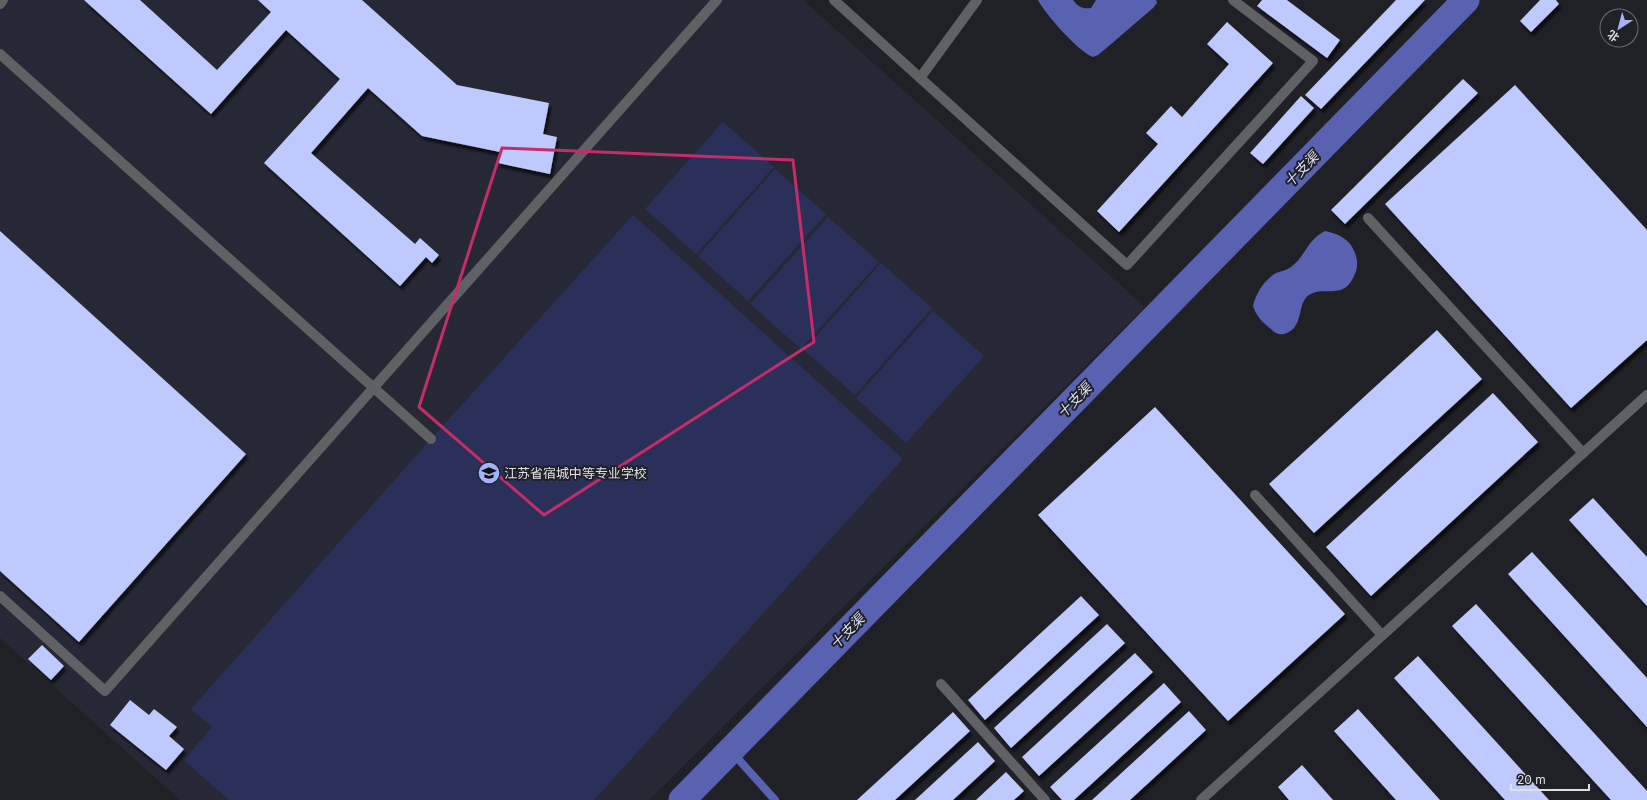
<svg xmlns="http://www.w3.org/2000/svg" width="1647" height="800" viewBox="0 0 1647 800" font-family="Inter,'Noto Sans SC',sans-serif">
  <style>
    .built { fill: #262935 }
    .green { fill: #2b305b }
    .water { fill: #5862b1 }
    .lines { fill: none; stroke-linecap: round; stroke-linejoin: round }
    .stream { stroke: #5862b1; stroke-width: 8 }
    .canal { stroke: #5862b1; stroke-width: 27 }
    .building { fill: #bec9fe; filter: url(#shadow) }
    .service { stroke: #606165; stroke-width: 10 }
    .marked { fill: none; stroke: #c52c69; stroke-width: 3; stroke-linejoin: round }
    .labels { text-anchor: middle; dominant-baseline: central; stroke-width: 4; stroke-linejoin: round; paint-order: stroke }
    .poi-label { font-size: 13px; fill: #dfe0e4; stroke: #202127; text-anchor: start }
    .water-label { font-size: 14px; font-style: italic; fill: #d9def4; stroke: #202127 }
  </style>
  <defs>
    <filter id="shadow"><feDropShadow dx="2.5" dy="4.5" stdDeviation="1" flood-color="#0009"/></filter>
  </defs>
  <rect width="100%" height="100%" fill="#202127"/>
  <!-- built -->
  <path class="built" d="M0,0H803L1145,307L649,800H180L0,638Z"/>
  <!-- green -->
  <g class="green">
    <path d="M723,122L774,167L696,254L645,209Z"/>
    <path d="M775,169L826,214L748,301L698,256Z"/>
    <path d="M633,215L903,459L594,800H229L184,760L212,727L191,709L431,439Z"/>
    <path d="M828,217L879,262L801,349L750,304Z"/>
    <path d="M881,263L932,308L855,395L804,350Z"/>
    <path d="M933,311L984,356L906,443L856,398Z"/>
  </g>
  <!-- water -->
  <g class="water">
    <path d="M1038,0H1073C1078,7 1083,9 1091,8L1096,0H1156L1157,3L1153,8L1110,45L1098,55L1093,57C1079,52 1045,14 1038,0Z"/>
    <path d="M1325,231C1339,234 1350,239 1355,253C1358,261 1358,268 1354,276C1343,301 1324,285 1309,295C1296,304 1305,328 1284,334C1279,335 1274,333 1271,329C1263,323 1256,316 1253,306C1256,293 1264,280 1276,273C1281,271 1287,270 1291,267C1305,257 1307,240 1325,231Z"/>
  </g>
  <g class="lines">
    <!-- stream -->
    <path class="stream" d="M731,751L775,800"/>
    <!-- canal -->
    <path class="canal" d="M682,800L1466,0"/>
  </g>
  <!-- building -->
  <g class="building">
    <path d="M84,0H140L217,70L271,12L258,0H362L457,85L549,103L543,134L557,137L550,174L498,163L500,152L422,136L368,88L311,153L415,244L420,238L439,255L432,263L426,257L400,286L264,163L340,79L286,30L211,114Z"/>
    <path d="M1262,0H1287L1340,40L1327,58L1257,6Z"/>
    <path d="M1396,0H1425L1321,109L1305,95Z"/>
    <path d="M1540,0H1556L1559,4L1531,32L1520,21Z"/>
    <path d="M1227,22L1273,63L1119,232L1097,211L1158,144L1146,133L1171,106L1182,117L1229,64L1207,44Z"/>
    <path d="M1463,79L1478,93L1345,224L1331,210Z"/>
    <path d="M1515,85L1647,230V340L1571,408L1385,204Z"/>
    <path d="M1301,96L1314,108L1263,164L1250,153Z"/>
    <path d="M0,231L246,454L79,642L0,571Z"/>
    <path d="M1437,330L1482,379L1314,533L1269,484Z"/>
    <path d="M1493,393L1538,442L1371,596L1326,547Z"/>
    <path d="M1155,407L1345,614L1228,721L1038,515Z"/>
    <path d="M1593,498L1647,557V606L1569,520Z"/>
    <path d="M1532,552L1647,678V727L1508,574Z"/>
    <path d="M1081,596L1099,615L985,720L968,700Z"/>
    <path d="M1476,604L1647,791V800H1611L1452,626Z"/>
    <path d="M1107,624L1125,643L1011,748L994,728Z"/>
    <path d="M42,645L64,666L51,680L28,659Z"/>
    <path d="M1135,653L1153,672L1039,776L1022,757Z"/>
    <path d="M1418,656L1549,800H1505L1394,678Z"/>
    <path d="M1164,683L1181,702L1074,800H1062L1050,787Z"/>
    <path d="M130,700L149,715L154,709L177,727L169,736L184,749L166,770L110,725Z"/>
    <path d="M1358,709L1440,800H1396L1334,731Z"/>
    <path d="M1189,711L1206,730L1130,800H1092Z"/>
    <path d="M953,712L970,731L895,800H857Z"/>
    <path d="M978,742L995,761L953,800H915Z"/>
    <path d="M1302,765L1333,800H1289L1278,787Z"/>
    <path d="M1006,772L1024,791L1014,800H976Z"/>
  </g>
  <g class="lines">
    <!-- service -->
    <g class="service">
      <path d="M834,0L1127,265L1313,61L1233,0"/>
      <path d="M0,4L3,0"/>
      <path d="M0,54L431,439"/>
      <path d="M920,78L977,0"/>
      <path d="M1368,218L1583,453"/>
      <path d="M1255,495L1382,635"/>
      <path d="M0,596L105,691L717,0"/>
      <path d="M941,684L1045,800"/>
      <path d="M1201,800L1647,395"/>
    </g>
  </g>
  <!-- marked area -->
  <path class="marked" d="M502,148L793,160L814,342L544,515L419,407Z"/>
  <!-- icons -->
  <defs>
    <g id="school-disc" transform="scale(1.15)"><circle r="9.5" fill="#a4b2fc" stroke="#202127"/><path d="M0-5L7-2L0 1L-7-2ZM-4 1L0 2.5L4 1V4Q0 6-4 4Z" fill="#111"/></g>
  </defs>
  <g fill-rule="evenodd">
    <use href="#school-disc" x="489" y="473"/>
  </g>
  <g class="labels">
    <!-- poi labels -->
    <g class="poi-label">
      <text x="504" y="473">江苏省宿城中等专业学校</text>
    </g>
    <!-- water labels -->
    <g class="water-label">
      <text transform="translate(1301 169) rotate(-46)">十支渠</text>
      <text transform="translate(1074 400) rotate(-46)">十支渠</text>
      <text transform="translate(847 631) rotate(-46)">十支渠</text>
    </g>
  </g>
  <!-- north arrow -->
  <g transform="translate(1619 28) rotate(216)"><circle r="19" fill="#202127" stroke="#6c6d73"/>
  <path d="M0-3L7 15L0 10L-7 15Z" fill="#a4b2fc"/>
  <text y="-6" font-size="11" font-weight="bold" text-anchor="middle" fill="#dfe0e4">北</text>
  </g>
  <!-- scale -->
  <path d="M1511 784v6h78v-6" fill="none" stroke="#dfe0e4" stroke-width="2"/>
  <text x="1517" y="784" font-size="12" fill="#dfe0e4" stroke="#202127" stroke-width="3" paint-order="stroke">20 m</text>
</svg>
